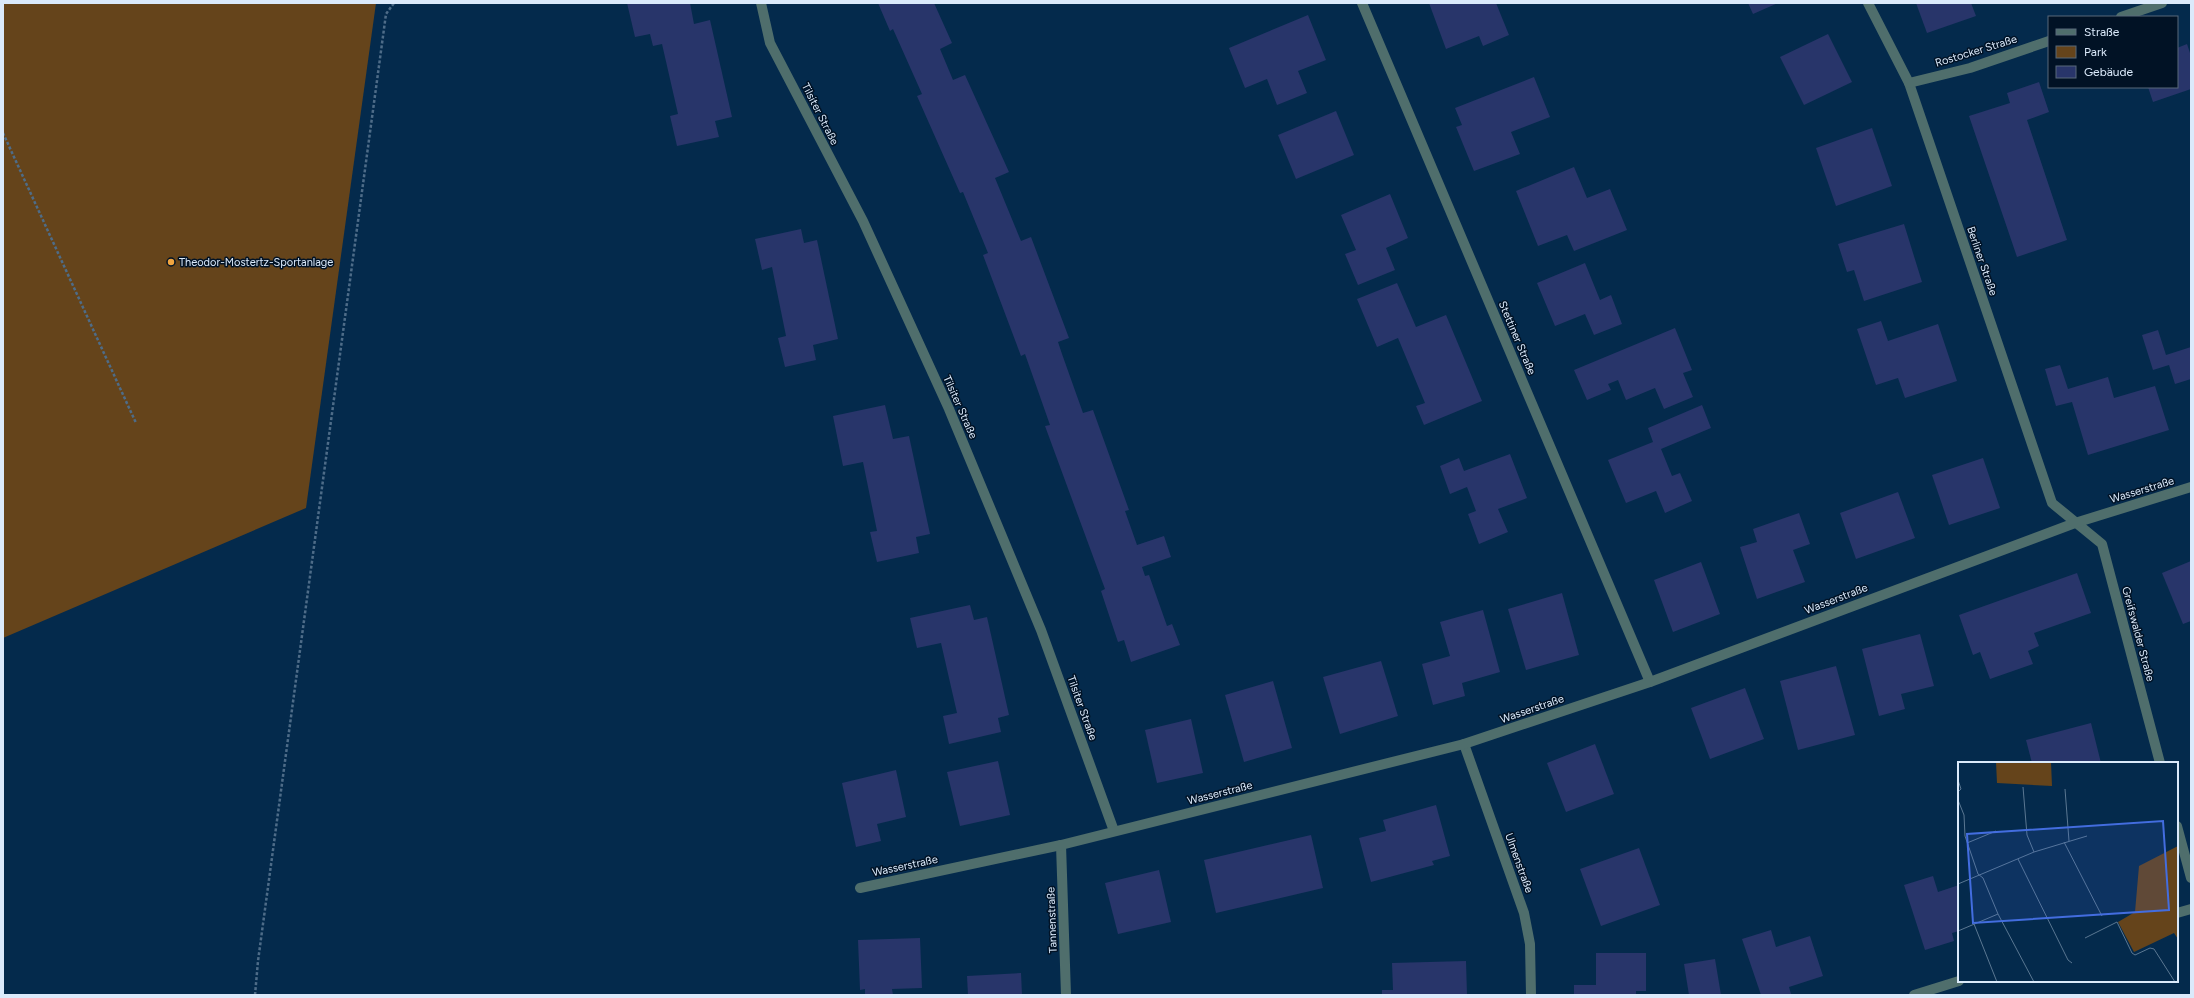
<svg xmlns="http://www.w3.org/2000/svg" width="2194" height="998" viewBox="0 0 2194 998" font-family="Figtree,sans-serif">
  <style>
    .green { fill: #65441b }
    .building { fill: #28356a }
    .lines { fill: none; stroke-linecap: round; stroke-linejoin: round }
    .path { stroke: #4e6c88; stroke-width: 2.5; stroke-dasharray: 3 2; stroke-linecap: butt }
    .street { stroke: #4f6e6c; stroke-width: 10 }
    .poi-dot { fill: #f1a540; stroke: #011225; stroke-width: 1.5 }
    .labels { text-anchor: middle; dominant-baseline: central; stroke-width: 3; stroke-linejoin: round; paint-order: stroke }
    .street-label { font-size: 11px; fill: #dbeafb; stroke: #011225 }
    .poi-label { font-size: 11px; fill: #dbeafb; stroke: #011225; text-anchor: start }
    .inset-road { fill: none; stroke: #5a7792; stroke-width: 1 }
    .view { fill: #436ddf; fill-opacity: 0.15; stroke: #436ddf; stroke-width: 2 }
    .inset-edge { fill: none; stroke: #dbeafb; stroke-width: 2 }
  </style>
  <rect width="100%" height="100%" fill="#042a4c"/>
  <!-- green -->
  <path class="green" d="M3,3H376L306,508L3,638Z"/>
  <!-- building -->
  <g class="building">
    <path d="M627,3H690L694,24L710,20L732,117L715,121L719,137L677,146L670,116L678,114L662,44L653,46L650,34L635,37Z"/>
    <path d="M878,3H934L952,43L940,49L953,80L965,75L1009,172L995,178L1021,241L1031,237L1069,338L1058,342L1062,354L1083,413L1093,410L1129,510L1125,511L1137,545L1164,536L1171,557L1142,567L1145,576L1149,575L1167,626L1172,624L1180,645L1131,662L1124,640L1118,642L1101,591L1105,589L1045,426L1050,425L1025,354L1021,356L983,255L988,253L963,192L960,193L917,96L922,94L893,29L890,31Z"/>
    <path d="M1429,3H1496L1509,35L1483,46L1479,36L1446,49Z"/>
    <path d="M1748,3H1778L1753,14Z"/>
    <path d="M1916,3H1971L1976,16L1927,33Z"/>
    <path d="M1308,15L1326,60L1298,71L1307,93L1277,105L1267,79L1245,88L1229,48Z"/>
    <path d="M1828,34L1852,82L1804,105L1780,57Z"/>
    <path d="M2187,44L2191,56V89L2153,102L2148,87H2177V48Z"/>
    <path d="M1534,77L1550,117L1511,132L1520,154L1474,171L1456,127L1462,125L1455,108Z"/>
    <path d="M2039,82L2049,112L2027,120L2067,240L2017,257L1969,116L2010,103L2007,93Z"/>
    <path d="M1336,111L1354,155L1296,179L1278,135Z"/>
    <path d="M1872,128L1892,186L1836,206L1816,148Z"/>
    <path d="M1574,167L1587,198L1610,189L1627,230L1574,251L1567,235L1538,246L1516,191Z"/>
    <path d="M1390,194L1408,238L1386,248L1395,270L1358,285L1345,254L1356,250L1341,215Z"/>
    <path d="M1904,224L1922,282L1864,301L1854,270L1847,272L1838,244Z"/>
    <path d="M801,229L804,243L817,240L838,339L813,345L816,360L785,367L778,338L786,336L772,267L762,270L755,239Z"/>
    <path d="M1585,263L1600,300L1611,295L1622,324L1594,335L1585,314L1555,326L1537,283Z"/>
    <path d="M1397,283L1416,327L1446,315L1482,401L1424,425L1416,406L1425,403L1398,338L1377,347L1357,299Z"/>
    <path d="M1881,321L1888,341L1938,324L1957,381L1905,398L1898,378L1876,385L1857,329Z"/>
    <path d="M1675,328L1692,370L1683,373L1693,397L1664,409L1655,388L1626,400L1618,380L1608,384L1611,390L1587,400L1574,370Z"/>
    <path d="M2158,330L2166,355L2191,347V379L2175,384L2169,365L2153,370L2142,335Z"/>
    <path d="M2060,365L2068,389L2108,377L2114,398L2155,386L2169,430L2088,455L2072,402L2056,406L2045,369Z"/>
    <path d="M885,405L893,439L909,436L930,534L916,537L919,553L877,562L870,532L877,531L863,462L843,466L833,416Z"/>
    <path d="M1702,405L1711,428L1661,449L1672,476L1680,473L1692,501L1665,513L1656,491L1626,503L1608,460L1653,442L1648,428Z"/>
    <path d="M1510,454L1527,498L1498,509L1508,532L1479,544L1468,514L1476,511L1467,487L1450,494L1440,466L1459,458L1464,471Z"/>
    <path d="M1983,458L2000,508L1949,525L1932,475Z"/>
    <path d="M1898,492L1915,538L1856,559L1840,513Z"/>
    <path d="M1799,513L1810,544L1793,550L1805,582L1757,599L1740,547L1757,542L1753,529Z"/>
    <path d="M2191,561V621L2183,624L2162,573Z"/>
    <path d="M1701,562L1720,614L1673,632L1654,580Z"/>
    <path d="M2077,573L2091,613L2034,633L2039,646L2028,651L2033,664L1990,679L1980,652L1973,655L1959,615Z"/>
    <path d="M1562,593L1579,655L1526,670L1508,609Z"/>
    <path d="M970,605L974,620L987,617L1009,715L998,718L1001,732L949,744L943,716L957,713L941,643L917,648L910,618Z"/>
    <path d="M1483,610L1500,672L1462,683L1465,696L1433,705L1422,664L1450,656L1440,622Z"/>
    <path d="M1920,634L1934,686L1901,694L1905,709L1879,716L1862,649Z"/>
    <path d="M1381,661L1398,716L1340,734L1323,677Z"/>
    <path d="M1836,666L1855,735L1798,750L1780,681Z"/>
    <path d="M1273,681L1292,748L1244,762L1225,695Z"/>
    <path d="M1745,688L1764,739L1710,759L1691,708Z"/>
    <path d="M1191,719L1203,773L1157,783L1145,730Z"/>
    <path d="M2091,723L2101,763H2032L2026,740Z"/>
    <path d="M1595,744L1614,794L1566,812L1547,763Z"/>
    <path d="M998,761L1010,815L960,826L947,772Z"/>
    <path d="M896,770L906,817L877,824L881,841L856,847L842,783Z"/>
    <path d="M1436,805L1450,856L1432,861L1434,865L1371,882L1359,838L1386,831L1383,820Z"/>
    <path d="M1311,835L1323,888L1216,913L1204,860Z"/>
    <path d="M1639,848L1660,905L1601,926L1580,869Z"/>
    <path d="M1159,870L1171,922L1118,934L1105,883Z"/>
    <path d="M1933,876L1938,892L1959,885V931L1952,933L1954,941L1925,950L1904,885Z"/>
    <path d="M1771,930L1776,947L1810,936L1823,976L1789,987L1791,994L1788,995H1761L1742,939Z"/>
    <path d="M920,938L922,988L892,989L893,995H865V989L860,990L858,940Z"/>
    <path d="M1596,953H1646V991H1636V995H1574V985H1596Z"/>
    <path d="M1715,959L1721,995H1689L1684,964Z"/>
    <path d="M1466,961L1467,995H1382V990H1393L1392,963Z"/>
    <path d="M1021,973L1022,995H968L967,976Z"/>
  </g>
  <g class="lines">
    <!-- path -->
    <g class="path">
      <path d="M3,133L136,423"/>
      <path d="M255,995L258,961L386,14L394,3"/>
    </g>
    <!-- street -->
    <g class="street">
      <path d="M761,3L770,43L863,221L949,409L1041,630L1114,831"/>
      <path d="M1362,3L1650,682"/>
      <path d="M1868,3L1909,83L2052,503L2102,544L2160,763"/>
      <path d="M2121,17L2162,3"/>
      <path d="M1909,83L1970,68L2049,41"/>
      <path d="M1464,744L1524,913L1530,944L1531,995"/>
      <path d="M2177,826L2191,878"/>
      <path d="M1061,845L1066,995"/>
      <path d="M860,888L1061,845L1464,744L1650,682L2075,523L2191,487"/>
      <path d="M2177,913L2191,909"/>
      <path d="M1914,995L1959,981"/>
    </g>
  </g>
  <!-- markers -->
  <circle class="poi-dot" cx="171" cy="262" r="4"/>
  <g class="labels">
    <!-- street labels -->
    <g class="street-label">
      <text transform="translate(1976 51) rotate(-17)">Rostocker Straße</text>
      <text transform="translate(820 114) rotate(63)">Tilsiter Straße</text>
      <text transform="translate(1982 261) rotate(71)">Berliner Straße</text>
      <text transform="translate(1517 338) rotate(67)">Stettiner Straße</text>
      <text transform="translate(960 407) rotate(66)">Tilsiter Straße</text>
      <text transform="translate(2142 490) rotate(-17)">Wasserstraße</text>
      <text transform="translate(1836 599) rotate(-21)">Wasserstraße</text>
      <text transform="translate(2138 634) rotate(75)">Greifswalder Straße</text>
      <text transform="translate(1082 708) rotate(70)">Tilsiter Straße</text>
      <text transform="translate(1532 709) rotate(-19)">Wasserstraße</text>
      <text transform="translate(1220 793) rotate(-14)">Wasserstraße</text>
      <text transform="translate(1519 863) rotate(70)">Ulmenstraße</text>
      <text transform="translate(905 866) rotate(-12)">Wasserstraße</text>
      <text transform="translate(1052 920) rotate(-92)">Tannenstraße</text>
    </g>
    <!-- poi labels -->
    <g class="poi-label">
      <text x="179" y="262">Theodor-Mostertz-Sportanlage</text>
    </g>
  </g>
  <!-- overview -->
  <g transform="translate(1958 762)">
    <rect width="220" height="220" fill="#042a4c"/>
    <path d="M38,0H93L94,24L39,21ZM220,84V177L216,171L176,190L160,160L177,150L181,104Z" fill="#65441b"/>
    <path class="inset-road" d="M0,18L3,27L0,30M65,25L69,73L76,90M107,27L111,79M0,38L6,53L7,74L20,112L25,116L40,152L76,220M106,80L144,154M9,81L38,69M60,97L110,198L114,201M0,122L76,90L129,74M16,162L39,220M0,169L40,152M127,176L159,160L174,191L177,193L192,186L196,187L217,220"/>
    <path class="view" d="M205,59L211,148L15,161L9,72Z"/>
    <rect width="220" height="220" class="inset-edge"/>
  </g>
  <!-- border -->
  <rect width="2194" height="998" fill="none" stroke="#dbeafb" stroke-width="8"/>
  <!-- legend -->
  <rect x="2048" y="16" width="130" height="72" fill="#011225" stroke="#58687b"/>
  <rect x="2056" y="29" width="20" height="6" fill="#4f6e6c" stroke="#58687b"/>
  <text x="2084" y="36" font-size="12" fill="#dbeafb">Straße</text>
  <rect x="2056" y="46" width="20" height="12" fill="#65441b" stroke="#58687b"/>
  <text x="2084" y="56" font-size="12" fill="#dbeafb">Park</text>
  <rect x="2056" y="66" width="20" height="12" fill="#28356a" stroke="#58687b"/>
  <text x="2084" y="76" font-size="12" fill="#dbeafb">Gebäude</text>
</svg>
